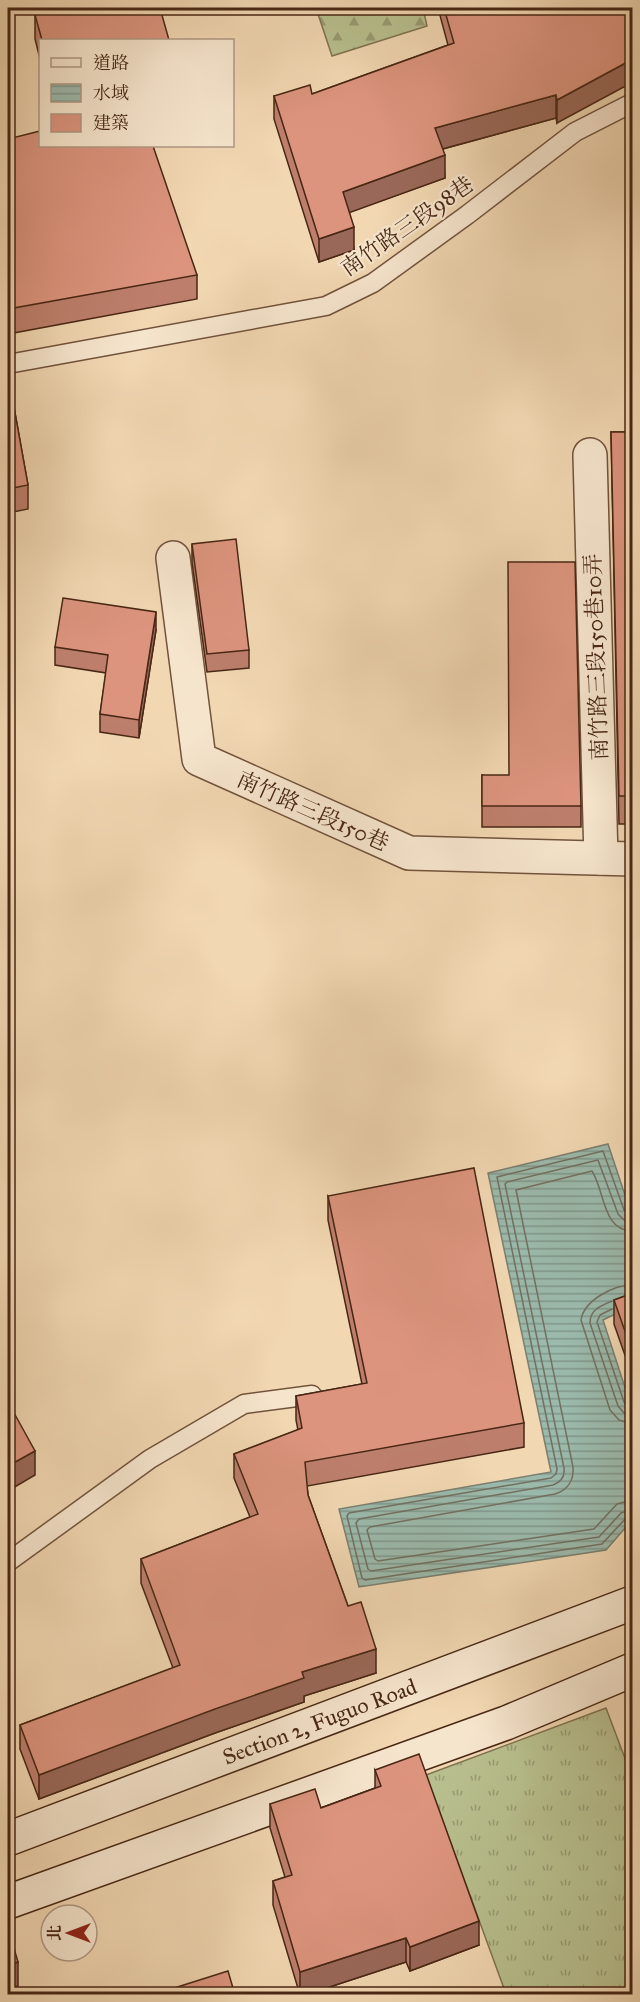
<svg xmlns="http://www.w3.org/2000/svg" width="640" height="2002" viewBox="0 0 640 2002" font-family="'IM FELL Great Primer','Noto Serif TC',serif">
  <style>
    .grass { fill: url(#grass-tufts); stroke: #807351; stroke-width: 1.5 }
    .forest { fill: url(#forest-firs); stroke: #807351; stroke-width: 1.5 }
    .water { fill: url(#water-rules); stroke: #7a7f6f; stroke-width: 1.5 }
    .lines { fill: none; stroke-linecap: round; stroke-linejoin: round }
    .shore { stroke: #727060; stroke-width: 1.5 }
    .lane-casing { stroke: #72533c; stroke-width: 21 }
    .street-casing { stroke: #72533c; stroke-width: 36 }
    .secondary-casing { stroke: #482714; stroke-width: 36 }
    .lane { stroke: #f6e5cd; stroke-width: 18 }
    .street { stroke: #f6e5cd; stroke-width: 33 }
    .secondary { stroke: #f6e5cd; stroke-width: 33 }
    .wall { fill: #bd7f6c; stroke: #482714; stroke-width: 1.5 }
    .shaded-wall { fill: #9a6858; stroke: #482714; stroke-width: 1.5 }
    .building { fill: #dc947e; stroke: #482714; stroke-width: 1.5 }
    .labels { text-anchor: middle; dominant-baseline: central; stroke-width: 4.5; stroke-linejoin: round; paint-order: stroke }
    .street-label { font-size: 22px; fill: #482714; stroke: #f6e5cd }
  </style>
  <defs>
    <pattern id="grass-tufts" width="24" height="20" patternUnits="userSpaceOnUse" patternTransform="scale(1.5)"><rect width="24" height="20" fill="#b8bf8e"/><path d="M3 7l-1-3M5 7V3M7 7l1-3M15 17l-1-3M17 17v-4M19 17l1-3" fill="none" stroke="#989b73"/></pattern>
    <pattern id="forest-firs" width="22" height="20" patternUnits="userSpaceOnUse" patternTransform="scale(1.5)"><rect width="22" height="20" fill="#b8bf8e"/><path d="M5 1l3.5 6h-7zM16 11l3.5 6h-7z" fill="#989b73"/></pattern>
    <pattern id="water-rules" width="6" height="5" patternUnits="userSpaceOnUse" patternTransform="scale(1.5)"><rect width="6" height="5" fill="#9bbaac"/><path d="M0 2.5h6" fill="none" stroke="#80978b"/></pattern>
  </defs>
  <rect width="100%" height="100%" fill="#f1d7b2"/>
  <filter id="stains"><feTurbulence type="fractalNoise" baseFrequency=".00333" numOctaves="4"/><feColorMatrix values="0 0 0 0 .2 0 0 0 0 .09 0 0 0 0 .02 0 0 0 .5 -.17"/></filter>
  <radialGradient id="worn" r=".72"><stop offset=".6" stop-color="#630" stop-opacity="0"/><stop offset="1" stop-color="#630" stop-opacity=".3"/></radialGradient>
  <!-- grass -->
  <path class="grass" d="M606,1708L632,1777V1994H506L426,1775Z"/>
  <!-- forest -->
  <path class="forest" d="M316,8H423L427,26L332,56Z"/>
  <!-- water -->
  <path class="water" d="M608,1144L632,1216V1306L603,1320L632,1409V1520L606,1550L359,1587L339,1509L551,1472L488,1173Z"/>
  <g class="lines">
    <!-- shore -->
    <g class="shore">
      <path d="M632,1214H628L624,1210L603,1151L497,1177L557,1469L556,1474L551,1478L349,1513L347,1516L362,1578L365,1580L602,1544L626,1518L632,1517"/>
      <path d="M632,1222L624,1220L618,1214L598,1160L507,1182L505,1184L564,1468C565,1476 561,1482 553,1485L359,1519L356,1523L368,1569L371,1571L599,1537L621,1513L632,1509"/>
      <path d="M632,1231C602,1230 605,1191 592,1171L516,1190L573,1467C574,1480 568,1490 555,1494L370,1527L367,1530L375,1559L378,1561L594,1529L617,1504L632,1500"/>
      <path d="M632,1285C614,1285 584,1300 581,1320L610,1410L619,1420L632,1424"/>
      <path d="M612,1301C601,1306 590,1309 590,1323L618,1406L624,1413L632,1415"/>
      <path d="M612,1309L600,1315L597,1322L624,1402L627,1406L632,1407"/>
    </g>
    <!-- lane casing -->
    <g class="lane-casing">
      <g id="lane">
        <path d="M8,364L326,306L373,283L467,215L575,132L632,103"/>
        <path d="M8,1562L150,1459L244,1404L312,1395"/>
      </g>
    </g>
    <!-- street casing -->
    <g class="street-casing">
      <g id="street">
        <path d="M590,455L601,858"/>
        <path d="M173,558L199,759L409,853L632,859"/>
      </g>
    </g>
    <!-- secondary casing -->
    <g class="secondary-casing">
      <g id="secondary">
        <path id="s1" d="M8,1839L632,1603"/>
        <path d="M8,1902L506,1723L632,1670"/>
      </g>
    </g>
    <!-- lane -->
    <use href="#lane" class="lane"/>
    <!-- street -->
    <use href="#street" class="street"/>
    <!-- secondary -->
    <use href="#secondary" class="secondary"/>
  </g>
  <!-- wall -->
  <g class="wall">
    <path d="M438,8H633L557,123L556,118L443,149L445,178L349,212L354,250L319,262L274,119V96L312,94L448,45Z"/>
    <path d="M35,15L169,40H40V59L35,39Z"/>
    <path d="M8,139L197,275V299L8,334Z"/>
    <path d="M8,374L28,485V509L8,513Z"/>
    <path d="M611,432H633V824H619Z"/>
    <path d="M192,544L249,650V668L207,672L192,562Z"/>
    <path d="M156,630L139,738L100,732V714L106,673L55,665V647Z"/>
    <path d="M482,775L581,806V827H482Z"/>
    <path d="M328,1196L524,1423V1447L307,1486L308,1495L348,1606L376,1673L304,1696V1702L215,1733L39,1799L20,1749V1725L173,1668L141,1583V1559L250,1517L234,1478V1454L298,1430L296,1420V1396L362,1384L328,1220Z"/>
    <path d="M633,1293V1378L614,1324V1300Z"/>
    <path d="M375,1770L479,1945L410,1971L406,1962L305,1995H300L273,1905V1881L285,1877L270,1828V1804L321,1808L375,1788Z"/>
  </g>
  <!-- shaded-wall -->
  <g class="shaded-wall">
    <path d="M633,59V82L557,123V100Z"/>
    <path d="M556,95V118L435,151V128Z"/>
    <path d="M445,155V178L343,215V192Z"/>
    <path d="M354,227V250L319,262V239Z"/>
    <path d="M156,612V630L139,738V720Z"/>
    <path d="M35,1451V1475L8,1491V1466Z"/>
    <path d="M376,1649V1673L304,1696V1702L215,1733L39,1799V1775L302,1672Z"/>
    <path d="M479,1921V1945L410,1971V1947Z"/>
    <path d="M406,1938V1962L305,1995H300V1972Z"/>
    <path d="M18,1962V1986L8,1989V1965Z"/>
  </g>
  <!-- building -->
  <g class="building">
    <path d="M60,8H160L169,40H42L35,15Z"/>
    <path d="M444,8H633V59L557,100L556,95L435,128L445,155L343,192L354,227L319,239L274,96L310,85L312,94L454,43Z"/>
    <path d="M40,131V146H153L197,275L8,309V139Z"/>
    <path d="M8,374L28,485L8,489Z"/>
    <path d="M611,432H633V796H619Z"/>
    <path d="M236,539L249,650L207,654L192,544Z"/>
    <path d="M508,562H575L581,806H482V775H509Z"/>
    <path d="M63,598L156,612L139,720L100,714L108,655L55,647Z"/>
    <path d="M474,1168L524,1423L305,1462L308,1495L348,1606L361,1602L376,1649L302,1672L304,1678L215,1709L39,1775L20,1725L180,1665L141,1559L258,1514L234,1454L302,1428L296,1396L367,1383L328,1196Z"/>
    <path d="M633,1293V1354L614,1300Z"/>
    <path d="M8,1402L35,1451L8,1466Z"/>
    <path d="M419,1754L479,1921L410,1947L406,1938L300,1972L273,1881L292,1875L270,1804L315,1789L321,1808L381,1786L375,1770Z"/>
    <path d="M8,1928L18,1962L8,1965Z"/>
    <path d="M228,1971L235,1995H152Z"/>
  </g>
  <g class="labels">
    <!-- street labels -->
    <g class="street-label">
      <text transform="translate(407 226) rotate(-35)">南竹路三段98巷</text>
      <text transform="translate(596 657) rotate(-92)">南竹路三段150巷10弄</text>
      <text transform="translate(313 811) rotate(24)">南竹路三段150巷</text>
      <text stroke="none"><textPath href="#s1" startOffset="333">Section 2, Fuguo Road</textPath></text>
    </g>
  </g>
  <!-- margin -->
  <rect width="640" height="2002" fill="none" stroke="#f1d7b2" stroke-width="30"/>
  <rect x="9" y="9" width="622" height="1984" fill="none" stroke="#482714" stroke-width="3"/>
  <rect x="15" y="15" width="610" height="1972" fill="none" stroke="#482714" stroke-width="1.5"/>
  <!-- legend -->
  <rect x="39" y="39" width="195" height="108" fill="#f6e5cd" stroke="#b09983" stroke-width="1.5"/>
  <rect x="51" y="58" width="30" height="9" fill="#f6e5cd" stroke="#b09983" stroke-width="1.5"/>
  <text x="93" y="69" font-size="18" fill="#482714">道路</text>
  <rect x="51" y="84" width="30" height="18" fill="url(#water-rules)" stroke="#b09983" stroke-width="1.5"/>
  <text x="93" y="99" font-size="18" fill="#482714">水域</text>
  <rect x="51" y="114" width="30" height="18" fill="#dc947e" stroke="#b09983" stroke-width="1.5"/>
  <text x="93" y="129" font-size="18" fill="#482714">建築</text>
  <!-- north arrow -->
  <g transform="translate(69 1933) rotate(270)"><circle r="28" fill="#f6e5cd" stroke="#b09983" stroke-width="1.5"/>
  <path d="M0-4.5L10 22L0 15L-10 22Z" fill="#8f2418"/>
  <text y="-9" font-size="16" font-weight="bold" text-anchor="middle" fill="#482714">北</text>
  </g>
  <rect width="100%" height="100%" filter="url(#stains)"/>
  <rect width="100%" height="100%" fill="url(#worn)"/>
</svg>
